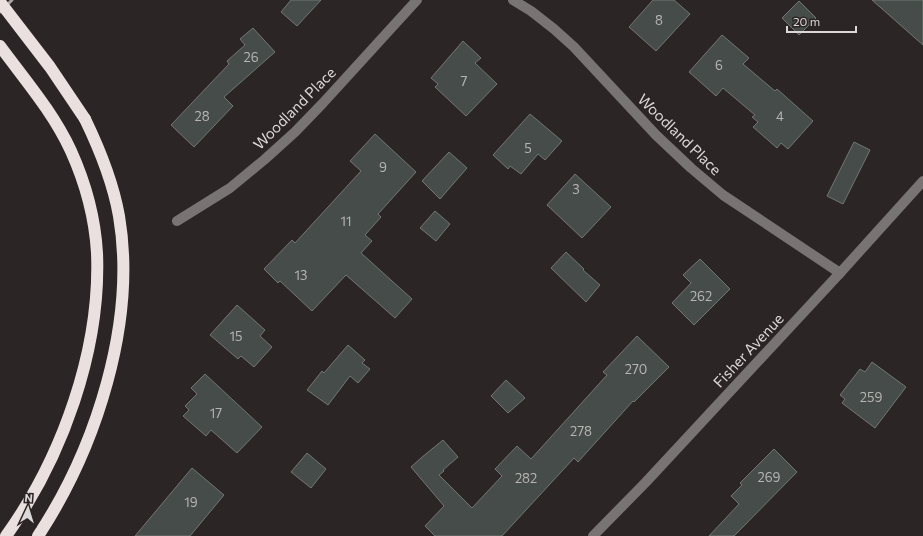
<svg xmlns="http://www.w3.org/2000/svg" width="923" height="536" viewBox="0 0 923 536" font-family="Commissioner,sans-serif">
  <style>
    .building { fill: #454c49; stroke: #707875 }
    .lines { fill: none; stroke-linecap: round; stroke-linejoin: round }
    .minor { stroke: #787473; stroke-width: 10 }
    .highway { stroke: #eae0df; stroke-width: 12 }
    .rail { stroke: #aaa4a4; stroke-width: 3 }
    .highway-bridge { stroke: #eae0df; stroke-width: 12 }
    .labels { text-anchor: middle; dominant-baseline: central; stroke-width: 3.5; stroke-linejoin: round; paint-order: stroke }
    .number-label { font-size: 13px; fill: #b7b5b4 }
    .street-label { font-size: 15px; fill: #ddd8d8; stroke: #2c2525 }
  </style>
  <rect width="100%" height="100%" fill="#2c2525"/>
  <!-- building -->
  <g class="building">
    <path d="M291,0H321L297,26L281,12Z"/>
    <path d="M653,0H674L690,14L656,51L629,27Z"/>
    <path d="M872,0H923V45Z"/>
    <path d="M799,1L816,18L799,35L782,18Z"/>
    <path d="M253,28L275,52L224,97L233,106L194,147L171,125L229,64L227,61L245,45L240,39Z"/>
    <path d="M722,35L749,58L743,64L775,91L777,89L813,121L788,149L781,143L777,148L753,127L758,122L752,117L755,115L723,88L716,96L689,72Z"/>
    <path d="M463,41L481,58L475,63L497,84L466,116L435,87L438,84L431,78Z"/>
    <path d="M530,114L562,141L545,160L538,154L521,174L510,166L508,169L493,155Z"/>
    <path d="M375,134L416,172L378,214L381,217L365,235L372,241L361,253L412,299L395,318L346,275L312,311L280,281L278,283L264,269L292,240L295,243L361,171L350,161Z"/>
    <path d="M854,142L870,150L843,204L827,196Z"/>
    <path d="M449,152L467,168L440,199L422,181Z"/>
    <path d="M575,174L611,207L582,238L547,205Z"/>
    <path d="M435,211L450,224L436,241L420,228Z"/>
    <path d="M566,252L584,269L583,270L600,285L586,302L551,268Z"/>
    <path d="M700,259L730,289L694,325L672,303L691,283L683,275Z"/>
    <path d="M237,305L265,330L260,336L272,347L254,367L241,356L238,359L210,335Z"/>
    <path d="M637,336L669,367L634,402L633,401L578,462L574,458L502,536H435L425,526L444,506L411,467L421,458L443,440L458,457L443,470L444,471L439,475L472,508L502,476L495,469L517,446L531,459L607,375L603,372Z"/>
    <path d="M348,345L365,360L362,363L370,369L358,383L350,376L328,405L307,390L322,371L324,373Z"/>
    <path d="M872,362L906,387L875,428L842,403L845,399L840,395L860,369L865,372Z"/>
    <path d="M205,374L262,427L237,453L211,430L206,436L183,416L189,410L185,406L197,394L191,388Z"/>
    <path d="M506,380L525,398L508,413L491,396Z"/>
    <path d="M774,449L797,472L734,536H709L739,504L731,496L742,485L740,483Z"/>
    <path d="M307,453L326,469L311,488L291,472Z"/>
    <path d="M192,468L224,495L190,536H135Z"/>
  </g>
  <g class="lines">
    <!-- minor -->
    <g class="minor">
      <path d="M513,0L531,11L554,29L574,47L656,135L691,168L723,195L840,273"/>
      <path d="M177,221L230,188L264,160L295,132L323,103L417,0"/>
      <path d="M593,536L646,482L840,273L923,181"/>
    </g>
    <!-- highway -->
    <g class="highway">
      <path d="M0,46C25,80 53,112 71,151C85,182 95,219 97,253C101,350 62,458 6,536"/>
      <path d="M38,536C96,448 137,322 119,216C113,182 100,150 85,119"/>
    </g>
    <!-- rail -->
    <path class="rail" d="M0,12L12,0"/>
    <!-- highway-bridge -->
    <path class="highway-bridge" d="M0,2L50,67L85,119"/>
  </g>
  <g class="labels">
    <!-- number labels -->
    <g class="number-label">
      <text x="659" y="20">8</text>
      <text x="251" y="57">26</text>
      <text x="719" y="65">6</text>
      <text x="464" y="81">7</text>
      <text x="202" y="116">28</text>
      <text x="780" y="116">4</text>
      <text x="528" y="148">5</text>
      <text x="383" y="167">9</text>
      <text x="576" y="189">3</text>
      <text x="346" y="221">11</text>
      <text x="301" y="275">13</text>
      <text x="701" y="296">262</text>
      <text x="236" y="336">15</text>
      <text x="636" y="369">270</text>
      <text x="871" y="397">259</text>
      <text x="216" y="413">17</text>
      <text x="581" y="431">278</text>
      <text x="769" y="477">269</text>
      <text x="526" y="478">282</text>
      <text x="191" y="502">19</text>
    </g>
    <!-- street labels -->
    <g class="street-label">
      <text transform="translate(294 108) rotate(-45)">Woodland Place</text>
      <text transform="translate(680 134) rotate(44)">Woodland Place</text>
      <text transform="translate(748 350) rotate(-47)">Fisher Avenue</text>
    </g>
  </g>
  <!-- north arrow -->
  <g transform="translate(28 508) rotate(4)" stroke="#2c2525" stroke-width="3" paint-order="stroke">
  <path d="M0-3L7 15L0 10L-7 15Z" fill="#ddd8d8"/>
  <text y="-6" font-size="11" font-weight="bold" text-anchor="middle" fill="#ddd8d8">N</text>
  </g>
  <!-- scale -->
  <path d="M787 26v6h69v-6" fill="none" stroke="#ddd8d8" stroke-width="2"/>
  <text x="793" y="26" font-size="12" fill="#ddd8d8" stroke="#2c2525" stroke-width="3" paint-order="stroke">20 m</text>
</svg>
